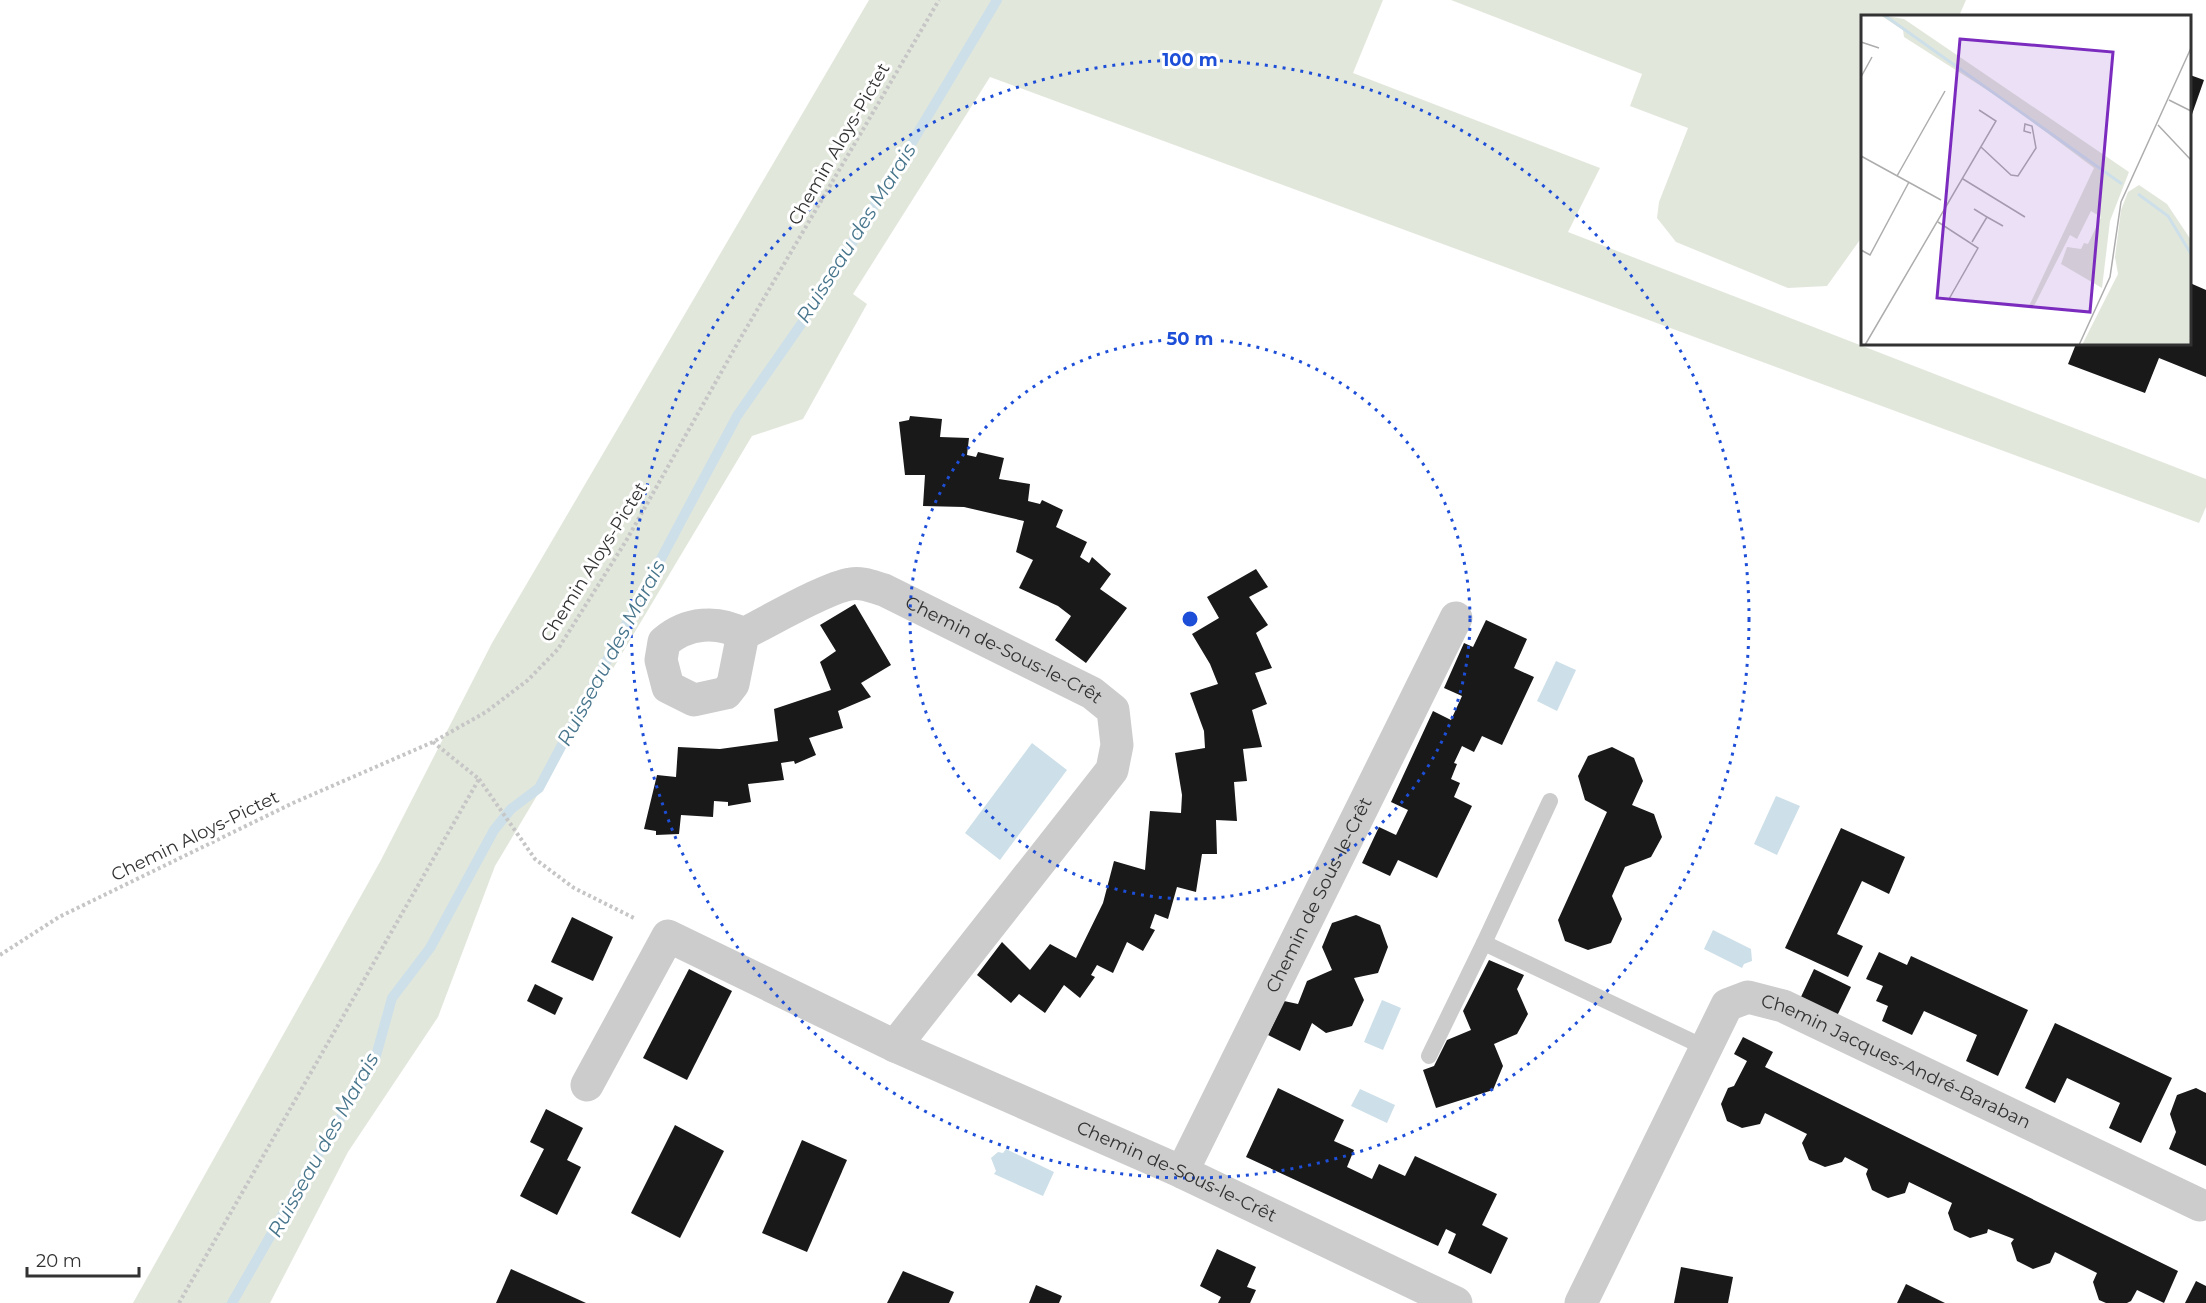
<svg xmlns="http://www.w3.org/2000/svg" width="2206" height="1303" viewBox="0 0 2206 1303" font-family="Montserrat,sans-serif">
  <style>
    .green { fill: #e2e7dc }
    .water { fill: #cddfe8 }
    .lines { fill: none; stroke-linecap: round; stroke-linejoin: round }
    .stream { stroke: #cddfe8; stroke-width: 10 }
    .building { fill: #191919 }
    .path { stroke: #c6c6c6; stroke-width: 4; stroke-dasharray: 3 3; stroke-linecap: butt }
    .lane { stroke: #ccc; stroke-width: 16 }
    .street { stroke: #ccc; stroke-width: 33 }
    .ring { fill: none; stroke: #1d4ed8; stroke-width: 3; stroke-dasharray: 3 6 }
    .labels { text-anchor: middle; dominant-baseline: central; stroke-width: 6; stroke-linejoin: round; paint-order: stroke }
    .street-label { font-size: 18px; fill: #323232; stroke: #fff }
    .water-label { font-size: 20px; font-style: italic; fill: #47758c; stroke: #fff }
    .inset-river { fill: none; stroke: #cddfe8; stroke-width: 3 }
    .inset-road { fill: none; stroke: #adadad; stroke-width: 1.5 }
    .view { fill: #7b2cbf; fill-opacity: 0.15; stroke: #7b2cbf; stroke-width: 3 }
    .inset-edge { fill: none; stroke: #323232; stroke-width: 3 }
    .centre { fill: #1d4ed8; stroke: #fff; stroke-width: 3 }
    .ring-label { font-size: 18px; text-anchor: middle; font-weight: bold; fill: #1d4ed8; stroke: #fff; stroke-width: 6; stroke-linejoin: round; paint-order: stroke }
  </style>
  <rect width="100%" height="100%" fill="#fff"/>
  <!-- green -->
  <g class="green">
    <path d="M869,0H1383L1353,73L1600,168L1568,232L2206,479V507L2199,523L990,77L853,294L867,304L803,419L752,436L495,866L438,1017L348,1152L270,1303H133L381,860L492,643Z"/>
    <path d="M1451,0H1966L1959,16H1862V237L1827,286L1788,288L1676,242L1657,218L1659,202L1688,128L1630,106L1642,74Z"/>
  </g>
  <!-- water -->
  <g class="water">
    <path d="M1556,661L1576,670L1557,711L1537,701Z"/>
    <path d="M1032,743L1067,770L1000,860L965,833Z"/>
    <path d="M1776,796L1800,806L1777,855L1754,844Z"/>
    <path d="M1713,930L1751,949L1752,961L1744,964L1742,968L1704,949Z"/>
    <path d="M1382,1000L1401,1008L1383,1050L1364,1042Z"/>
    <path d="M1360,1089L1395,1105L1387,1123L1351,1106Z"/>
    <path d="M1006,1149L1054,1172L1043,1196L994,1174L996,1171L991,1158L998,1152L1003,1153Z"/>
  </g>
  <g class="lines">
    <!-- stream -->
    <path class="stream" d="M232,1303L299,1186L374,1063L392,998L430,948L494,830L511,809L539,788L737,416L818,300L997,0"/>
  </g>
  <!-- building -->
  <g class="building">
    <path d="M2190,75L2204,80L2190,120Z"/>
    <path d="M2190,283L2206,290V377L2159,358L2145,393L2068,364L2076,344H2190Z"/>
    <path d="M910,416L942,419L940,437L969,438L967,455L976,457L978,452L1004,458L999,479L1030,484L1028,501L1040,504L1042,500L1063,510L1056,527L1087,542L1080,557L1089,563L1092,557L1111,574L1100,589L1127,608L1086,663L1055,640L1071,616L1058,606L1019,588L1033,560L1016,552L1024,521L964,507L923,506L925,475H905L899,422L909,420Z"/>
    <path d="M1256,569L1268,587L1249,597L1268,625L1256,633L1272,668L1255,673L1267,704L1252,710L1262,747L1243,749L1247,781L1234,782L1237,821L1216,820L1217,854H1202L1196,892L1177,887L1168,919L1155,914L1150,928L1155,930L1143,951L1127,942L1113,973L1097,965L1091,975L1095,977L1080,998L1064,985L1045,1013L1019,994L1011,1003L977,975L1002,942L1030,970L1050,944L1076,958L1103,903L1114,861L1145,870L1150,811L1181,813L1182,795L1175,753L1205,748L1204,731L1190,693L1218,684L1210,664L1192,634L1219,618L1207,597Z"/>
    <path d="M855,604L891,665L861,683L871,697L838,711L843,728L809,738L816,755L795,764L794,761L781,763L784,780L748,784L751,802L728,806V802L714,801L713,817L681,815L679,834L656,835V831L644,829L657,775L676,777L678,747L720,749L778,741L774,709L831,690L820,662L836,651L820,625Z"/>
    <path d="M1486,620L1527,639L1514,668L1534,677L1502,745L1482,736L1474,752L1462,746L1454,763L1457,764L1451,779L1460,783L1454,797L1472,806L1437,878L1398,860L1390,876L1362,863L1379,827L1396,835L1408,810L1391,802L1433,711L1451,720L1462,696L1444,688L1464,643L1473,647Z"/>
    <path d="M1612,747L1634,758L1643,781L1632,805L1654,814L1662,837L1651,857L1625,867L1612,896L1622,919L1611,943L1588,950L1565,941L1558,920L1607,812L1585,800L1578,776L1588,756Z"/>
    <path d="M1841,828L1905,857L1889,894L1862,881L1837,934L1863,946L1848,977L1785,948Z"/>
    <path d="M1356,915L1380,925L1388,947L1378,973L1354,978L1364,1000L1352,1026L1326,1033L1312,1023L1300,1051L1268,1035L1284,1001L1298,1004L1307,981L1332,970L1322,947L1332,923Z"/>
    <path d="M572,917L613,937L593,981L551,962Z"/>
    <path d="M1879,952L1907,965L1911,956L2028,1010L1998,1076L1966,1061L1977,1035L1924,1011L1912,1035L1882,1021L1888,1006L1876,1001L1883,986L1866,979Z"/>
    <path d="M1489,960L1524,975L1517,989L1528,1014L1517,1034L1494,1044L1503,1066L1493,1090L1436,1108L1423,1070L1434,1066L1447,1040L1471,1030L1463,1011Z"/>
    <path d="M689,969L732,991L687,1080L643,1058Z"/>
    <path d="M1814,969L1851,987L1837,1016L1800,999Z"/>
    <path d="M535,984L563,998L555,1015L527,1001Z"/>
    <path d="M2055,1023L2172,1078L2141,1143L2109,1128L2120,1103L2067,1078L2055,1103L2025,1088Z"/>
    <path d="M1743,1037L1773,1052L1765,1067L2178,1271L2164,1303L2137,1290L2131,1301L2127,1303H2106L2099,1300L2093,1282L2097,1273L2055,1252L2050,1263L2033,1269L2017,1261L2011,1243L2014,1239L1988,1229L1987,1233L1970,1238L1954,1230L1948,1213L1952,1203L1909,1182L1905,1193L1888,1198L1872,1190L1866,1174L1868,1169L1845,1157L1842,1162L1825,1167L1809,1160L1802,1143L1807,1134L1765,1113L1760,1124L1742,1128L1727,1121L1721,1104L1728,1088L1734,1086L1747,1061L1734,1054Z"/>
    <path d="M1278,1088L1344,1120L1334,1141L1354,1150L1347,1167L1372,1179L1379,1164L1405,1176L1415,1156L1497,1194L1482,1225L1508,1238L1491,1274L1448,1253L1456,1234L1446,1229L1438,1246L1246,1157Z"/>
    <path d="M2196,1088L2206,1093V1166L2169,1149L2176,1132L2170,1114L2177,1095Z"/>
    <path d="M546,1109L583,1128L567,1160L581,1167L557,1215L520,1196L544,1149L530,1142Z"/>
    <path d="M675,1125L724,1151L680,1238L631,1213Z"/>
    <path d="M802,1140L847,1160L807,1252L762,1233Z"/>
    <path d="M1217,1249L1256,1267L1247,1287L1256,1290L1250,1303H1218L1221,1297L1200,1286Z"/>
    <path d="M1681,1267L1733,1277L1728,1303H1674Z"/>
    <path d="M511,1269L586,1303H496Z"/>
    <path d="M903,1271L954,1292L949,1303H887Z"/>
    <path d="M2196,1281L2206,1286V1303H2185Z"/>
    <path d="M1906,1284L1945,1303H1897Z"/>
    <path d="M1036,1285L1062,1296L1059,1303H1029Z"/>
  </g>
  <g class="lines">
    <!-- path -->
    <g class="path">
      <path d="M479,779L535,859L574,888L636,919"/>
      <path d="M0,955L59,917L293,803L433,742L486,712L528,680L558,649L626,541L740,339L939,0"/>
      <path d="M179,1303L479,779L433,742"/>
    </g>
    <!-- lane -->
    <g class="lane">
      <path d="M1484,943L1550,801"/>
      <path d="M1429,1056L1484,943L1706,1048"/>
    </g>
    <!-- street -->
    <g class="street">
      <path id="s1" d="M743,634L733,684L726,693L694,700L668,687L661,660L664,642C687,622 718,620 743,634C768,622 827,587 851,584C862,582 873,587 884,590L1092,693L1113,710L1117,745L1112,770L895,1046"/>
      <path id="s2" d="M587,1085L668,936L895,1046L1182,1172L1456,1303"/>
      <path id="s3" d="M1182,1172L1456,618"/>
      <path id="s4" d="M1581,1303L1727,1005L1748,997L1783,1006L2200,1205"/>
    </g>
  </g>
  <!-- distance rings -->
  <g class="ring">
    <circle cx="1190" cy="619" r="280"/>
    <circle cx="1190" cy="619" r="559"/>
  </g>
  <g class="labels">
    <!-- street labels -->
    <g class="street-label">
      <text transform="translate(839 144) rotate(-60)">Chemin Aloys-Pictet</text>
      <text transform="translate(594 562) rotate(-58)">Chemin Aloys-Pictet</text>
      <text stroke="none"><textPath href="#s1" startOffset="542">Chemin de-Sous-le-Crêt</textPath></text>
      <text transform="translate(195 836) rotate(-26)">Chemin Aloys-Pictet</text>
      <text stroke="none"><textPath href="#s3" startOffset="309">Chemin de Sous-le-Crêt</textPath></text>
      <text stroke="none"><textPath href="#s4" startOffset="516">Chemin Jacques-André-Baraban</textPath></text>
      <text stroke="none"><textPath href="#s2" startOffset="730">Chemin de-Sous-le-Crêt</textPath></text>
    </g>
    <!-- water labels -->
    <g class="water-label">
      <text transform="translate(856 233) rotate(-58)">Ruisseau des Marais</text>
      <text transform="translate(611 653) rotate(-62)">Ruisseau des Marais</text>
      <text transform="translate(323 1145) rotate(-61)">Ruisseau des Marais</text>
    </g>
  </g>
  <!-- overview -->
  <g transform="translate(1861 15)">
    <rect width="330" height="330" fill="#fff"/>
    <path d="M19,0L43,4L268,157L249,206L241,273L200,249L206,232L220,234L223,228L227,229L240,202L230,196L216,224L209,220L172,293L168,291L233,153L145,87L43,22L42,15ZM278,170L306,189L330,225V330H221L257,259L254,242L260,195L267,177Z" fill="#e2e7dc"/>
    <path class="inset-river" d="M23,0L261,169M277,179L307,201L330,239"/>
    <path class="inset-road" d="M0,27L18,33M0,62L11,42M308,85L330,96M297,110L330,145M120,132L150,160L157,161L175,133L171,111L164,109L163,116L170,118M0,141L80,185M36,161L84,76M102,164L164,202M126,202L142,211M77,207L117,233L88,284M111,227L126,202L113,194M0,235L9,240L48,167M4,330L135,106L118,95M218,330L249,262L260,187L330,33"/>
    <path class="view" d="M99,24L252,37L229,297L76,283Z"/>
    <rect width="330" height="330" class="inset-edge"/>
  </g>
  <circle cx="1190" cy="619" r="9" class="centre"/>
  <g class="ring-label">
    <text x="1190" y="66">100 m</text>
    <text x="1190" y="345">50 m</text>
  </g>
  <!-- scale -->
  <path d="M27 1267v9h112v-9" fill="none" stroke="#323232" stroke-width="3"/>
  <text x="36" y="1267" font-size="18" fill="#323232" stroke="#ffffff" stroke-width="4.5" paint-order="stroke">20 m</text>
</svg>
